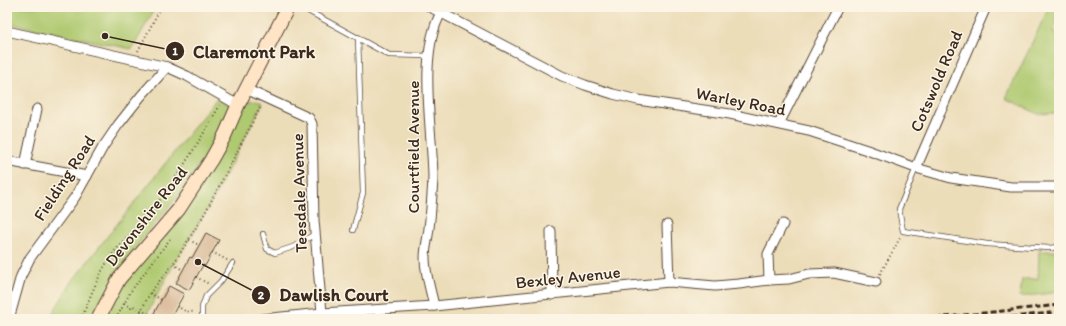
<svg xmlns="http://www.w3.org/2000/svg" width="1066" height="326" viewBox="0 0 1066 326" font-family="Itim,sans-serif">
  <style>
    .green { fill: #afc96f; stroke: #757a46 }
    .building { fill: #d7b593 }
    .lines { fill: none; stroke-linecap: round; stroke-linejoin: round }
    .service-casing { stroke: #564535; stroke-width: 6 }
    .minor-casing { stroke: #564535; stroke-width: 11 }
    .secondary-casing { stroke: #564535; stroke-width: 15 }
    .path { stroke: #564535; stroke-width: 2; stroke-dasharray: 1 3; stroke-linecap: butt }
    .service { stroke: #fff; stroke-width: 4.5 }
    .minor { stroke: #fff; stroke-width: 9 }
    .secondary { stroke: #ffe4c6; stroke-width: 13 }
    .rail { stroke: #3b2a1e; stroke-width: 3; stroke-dasharray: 6 3; stroke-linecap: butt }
    .labels { text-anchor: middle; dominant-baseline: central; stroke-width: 3; stroke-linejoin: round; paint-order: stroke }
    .street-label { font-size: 17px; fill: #3b2a1e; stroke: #fcf5e5 }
    .leader { fill: none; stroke: #3b2a1e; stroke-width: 1.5 }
    .callout-dot { fill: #3b2a1e; stroke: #fcf5e5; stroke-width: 1.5 }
    .mark-label { font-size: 12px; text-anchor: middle; font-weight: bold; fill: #fff }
    .callout-label { font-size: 18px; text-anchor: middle; font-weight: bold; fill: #3b2a1e; stroke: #fcf5e5; stroke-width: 3; stroke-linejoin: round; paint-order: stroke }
  </style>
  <rect width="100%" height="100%" fill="#fcf5e5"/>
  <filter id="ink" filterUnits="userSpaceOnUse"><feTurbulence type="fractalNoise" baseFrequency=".025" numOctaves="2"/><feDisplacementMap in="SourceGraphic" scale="8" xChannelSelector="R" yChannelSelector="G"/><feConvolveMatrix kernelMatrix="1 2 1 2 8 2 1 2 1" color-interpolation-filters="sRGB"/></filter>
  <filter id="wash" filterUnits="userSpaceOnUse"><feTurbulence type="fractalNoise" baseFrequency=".012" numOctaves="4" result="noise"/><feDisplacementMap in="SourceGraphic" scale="16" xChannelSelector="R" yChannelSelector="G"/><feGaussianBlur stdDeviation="0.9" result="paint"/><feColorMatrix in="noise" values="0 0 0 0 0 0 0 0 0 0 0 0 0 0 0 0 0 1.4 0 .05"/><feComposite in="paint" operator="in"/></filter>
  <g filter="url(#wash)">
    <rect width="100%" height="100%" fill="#ecddb9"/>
    <!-- green -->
    <g class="green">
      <path d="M7,7H156L132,49L7,23Z"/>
      <path d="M1049,7L1059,11V18L1053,31L1059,34V113L1038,114L1006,98Z"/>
      <path d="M217,98L231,106L206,155L179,195L142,239L113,280L91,319H50L52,314L73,280Z"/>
      <path d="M257,100L263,103L207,210L174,264L144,319H98L157,233L237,109L250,101Z"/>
      <path d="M1039,251H1059V292L1020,297L1022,279H1038Z"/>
    </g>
    <g id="blocks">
      <!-- building -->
      <g class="building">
        <path d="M206,233L219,240L205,266L203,265L189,290L176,283L190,257L192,258Z"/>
        <path d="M169,286L184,294L170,319H166L154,313Z"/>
      </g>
    </g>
  </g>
  <g filter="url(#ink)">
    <use href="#blocks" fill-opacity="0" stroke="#564535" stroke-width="1"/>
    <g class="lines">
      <!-- service casing -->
      <g class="service-casing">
        <g id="service">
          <path d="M301,7L389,55L429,56"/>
          <path d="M916,168L899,209L903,231L987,244L1049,248L1059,247"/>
          <path d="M353,230L363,193L358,37"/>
          <path d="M263,234L267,249L275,253L293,247L315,234"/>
          <path d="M200,319L202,316V307L206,296L221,281L233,263"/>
        </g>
      </g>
      <!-- minor casing -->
      <g class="minor-casing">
        <g id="minor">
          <path d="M430,7L562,76L585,85L613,94L638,100L730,114L809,131L867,150L916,168L951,178L1011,187H1059"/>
          <path d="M7,31L167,67L187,76L238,105"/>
          <path d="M246,89L309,118L312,124L314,220L322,313"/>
          <path d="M779,124L838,7"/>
          <path d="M7,161L87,176"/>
          <path d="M25,165L37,109"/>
          <path d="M916,168L986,7"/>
          <path d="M667,225L669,282"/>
          <path d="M551,231L552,295"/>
          <path d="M769,280L768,254L783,224"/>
          <path d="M434,306C431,291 425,274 425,258C425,248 428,238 429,228C431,212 432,195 433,179C433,132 417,54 441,13"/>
          <path d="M9,319L21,276L30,258L75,197L103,147L118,125L141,96L167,67"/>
          <path d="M262,319L322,313L434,306L669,282L715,286L739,284L769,280L789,279L809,274L834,273L876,282"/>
        </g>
      </g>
      <!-- secondary casing -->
      <g class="secondary-casing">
        <path id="secondary" d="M98,319L119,279L179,209L211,160L225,135L238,105L288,7"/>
      </g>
      <!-- path -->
      <g class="path">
        <path d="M138,51L161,7"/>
        <path d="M189,240L199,245"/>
        <path d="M212,252L227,260"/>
        <path d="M173,264L183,270"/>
        <path d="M880,274L900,238"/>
        <path d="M196,277L209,284"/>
        <path d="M150,293L162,300"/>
        <path d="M124,303L131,308L133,306L159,319"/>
        <path d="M177,306L185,311L194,312"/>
        <path d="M81,319C91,296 99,271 115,251C128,235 143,222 156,205C180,173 200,140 220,105"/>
        <path d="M116,319L131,291L170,239"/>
        <path d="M137,319L150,293L176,260L205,213L261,106"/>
      </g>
      <!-- service -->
      <use href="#service" class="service"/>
      <!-- minor -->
      <use href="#minor" class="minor"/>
      <!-- secondary -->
      <use href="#secondary" class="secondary"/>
      <!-- rail -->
      <g class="rail">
        <path d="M927,319L1059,305"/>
        <path d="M993,319L1059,312"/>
      </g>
    </g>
  </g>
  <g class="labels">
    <!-- street labels -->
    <g class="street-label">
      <text transform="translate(936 81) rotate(-67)">Cotswold Road</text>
      <text transform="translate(741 101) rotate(11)">Warley Road</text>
      <text transform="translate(413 147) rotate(-90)">Courtfield Avenue</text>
      <text transform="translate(64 178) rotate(-57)">Fielding Road</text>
      <text transform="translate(299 193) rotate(-92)">Teesdale Avenue</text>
      <text transform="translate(146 216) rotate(-52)">Devonshire Road</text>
      <text transform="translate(568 277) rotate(-6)">Bexley Avenue</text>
    </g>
  </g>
  <!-- callouts -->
  <path class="leader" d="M105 36L175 51M198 262L261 295"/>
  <g class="callout-dot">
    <circle cx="105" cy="36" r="4"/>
    <circle cx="198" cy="262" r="4"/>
    <circle cx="175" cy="51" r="10"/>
    <circle cx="261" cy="295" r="10"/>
  </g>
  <g class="mark-label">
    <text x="175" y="55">1</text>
    <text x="261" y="299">2</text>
  </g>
  <g class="callout-label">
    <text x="254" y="58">Claremont Park</text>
    <text x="334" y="301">Dawlish Court</text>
  </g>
  <!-- margin -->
  <rect width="1066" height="326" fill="none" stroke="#fcf5e5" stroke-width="24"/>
</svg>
